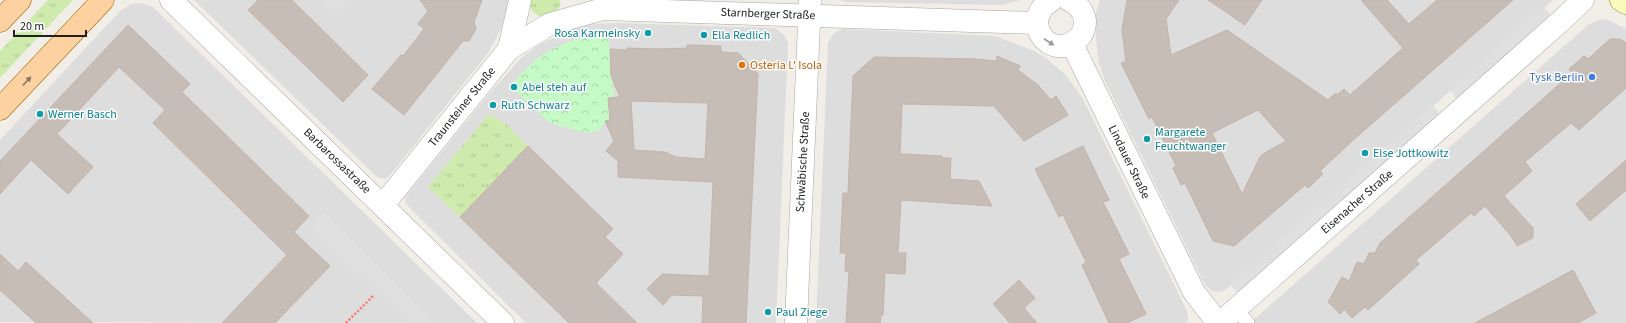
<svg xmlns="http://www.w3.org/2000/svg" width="1626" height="323" viewBox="0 0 1626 323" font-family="'Source Sans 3',sans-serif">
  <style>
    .residential { fill: #dedddd }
    .grass { fill: url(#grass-tufts) }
    .park { fill: url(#park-crowns) }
    .parking { fill: #e0e0e0 }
    .building { fill: #c6bdb6; stroke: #c3b3a9; fill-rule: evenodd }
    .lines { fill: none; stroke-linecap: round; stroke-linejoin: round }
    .lane-casing { stroke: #a7a7a7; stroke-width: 14 }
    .street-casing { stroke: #a7a7a7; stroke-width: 23 }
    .secondary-casing { stroke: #737b04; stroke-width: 23 }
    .primary-casing { stroke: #9d6200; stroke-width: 23 }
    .path { stroke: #fb766e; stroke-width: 2.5; stroke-dasharray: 2 2; stroke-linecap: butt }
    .lane { stroke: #fff; stroke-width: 13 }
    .street { stroke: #fff; stroke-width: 22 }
    .secondary { stroke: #fafabb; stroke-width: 22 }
    .primary { stroke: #fdd1a0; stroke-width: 22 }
    .oneway { fill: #9b9b9b }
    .oneway2 { fill: #8e7860 }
    .culture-dot { fill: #0f9aa8; stroke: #fff; stroke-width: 1.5 }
    .food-dot { fill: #e8710a; stroke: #fff; stroke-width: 1.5 }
    .shop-dot { fill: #3f7fe0; stroke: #fff; stroke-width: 1.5 }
    .labels { text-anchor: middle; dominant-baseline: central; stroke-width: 3; stroke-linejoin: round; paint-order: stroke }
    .street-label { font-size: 12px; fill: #202020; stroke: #fff }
    .culture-label { font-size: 12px; fill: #0d838f; stroke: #fff; text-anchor: start }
    .food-label { font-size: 12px; fill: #c56008; stroke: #fff; text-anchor: start }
    .shop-label { font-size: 12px; fill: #366cbe; stroke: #fff; text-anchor: end }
  </style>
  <defs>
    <pattern id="grass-tufts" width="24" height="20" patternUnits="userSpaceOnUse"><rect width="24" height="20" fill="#ceebad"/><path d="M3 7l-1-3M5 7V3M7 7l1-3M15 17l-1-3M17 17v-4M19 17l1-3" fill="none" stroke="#b1c995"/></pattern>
    <pattern id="park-crowns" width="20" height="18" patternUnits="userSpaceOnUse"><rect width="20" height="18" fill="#c5fac6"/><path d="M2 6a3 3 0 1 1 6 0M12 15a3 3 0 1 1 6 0" fill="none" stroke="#a9d6aa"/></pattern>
  </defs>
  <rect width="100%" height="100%" fill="#f1ede7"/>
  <!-- residential -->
  <g class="residential">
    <path d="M194,0H510L502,27L488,53L391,174L385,179L377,177Z"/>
    <path d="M840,0H1021L1003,5L845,2Z"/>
    <path d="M1100,0H1553L1228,288L1220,292L1212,291L1204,283L1104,79L1099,63L1096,40V13Z"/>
    <path d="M141,3L153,7L158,12L477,323L0,322V140L120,11L132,4Z"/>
    <path d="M1604,19L1611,21L1626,29V323H1250L1588,25L1596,21Z"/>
    <path d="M616,23L775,28L783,34L787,41L788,44L776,323H526L405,203L406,196L489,94L521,58L539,45L570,30L593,24Z"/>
    <path d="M843,29L994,36L1032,50L1047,59L1065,74L1083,99L1187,311L1188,318L1187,323H816L828,43L834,33Z"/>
  </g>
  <!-- grass -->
  <g class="grass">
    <path d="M48,0H73L0,78V51Z"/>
    <path d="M529,0H560C561,12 553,14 544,18C534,15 529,10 529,0Z"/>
    <path d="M489,114L506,124L528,146L460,217L428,187Z"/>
  </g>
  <!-- park -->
  <path class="park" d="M608,33L614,96L608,98L610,120L606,121L598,131L586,133L550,123L510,86C515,80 521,74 527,68C548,46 579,37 608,33Z"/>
  <!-- parking -->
  <g class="parking">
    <path d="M320,0H349L335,14Z"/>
    <path d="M1543,6L1555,20L1461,104L1449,90Z"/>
    <path d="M1432,105L1444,119L1242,298L1230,284Z"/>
    <path d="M324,212L436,323H408L310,227Z"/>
  </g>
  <!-- building -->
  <g class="building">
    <path d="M258,0H292L368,75L343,102L248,10Z"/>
    <path d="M420,0H482L474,22L476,29L469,41H463L404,115L372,89L401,55L403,56L424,29L418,24L428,11Z"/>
    <path d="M1127,0H1179L1166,19L1171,55L1227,30L1328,100L1336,93L1337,95L1344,89L1350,95L1403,48L1361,0H1387L1409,24L1437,0H1513L1351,142L1320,171L1323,174L1308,188L1305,185L1234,246L1213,241L1185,183L1181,185L1173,168L1176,166L1152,117L1149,119L1121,63L1126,61L1122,30ZM1258,110L1286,141L1263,154L1260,157L1242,194L1212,133Z"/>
    <path d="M1208,0H1262L1245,25Z"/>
    <path d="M128,25L190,84L182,92L309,216L294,232L330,266L275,323H222L287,255L153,123L165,110L119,67L57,134L93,167L68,194L31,160L0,194V161Z"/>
    <path d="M1610,39H1620L1626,43V88L1579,130L1571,123L1525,162L1532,171L1504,196L1533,228V238L1517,246L1511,236L1485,206L1474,216L1471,213L1416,260L1419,264L1368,310L1365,307L1352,318L1344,309L1340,314L1328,302L1342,277L1349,281L1357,262L1364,264L1369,253H1375L1380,243L1572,73L1569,69L1584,56L1588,59Z"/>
    <path d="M687,45L721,46V52L738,53L758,74L746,323H702L703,296L672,295L663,305L647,289L662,274L709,276L713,182L618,177V161L606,151L614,141L605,121L610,120L608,98L620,97L611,76L610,49L627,50V48L659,49L687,48ZM631,101L708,103L705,159L676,157L665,152L634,150Z"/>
    <path d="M997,56L1020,66L1018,70L1038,85L1051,100L1056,96L1068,115L1024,141L994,106L902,104L900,154L942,156V158H951L950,179L979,181L992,206L901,200L898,253H906L905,274L885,273L883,315H881L880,323H846L849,272L845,271L846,253H840L843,193H848L853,76L874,57L976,59L996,61Z"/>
    <path d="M528,146L613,229L605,237L623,254L596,283L637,323H569L460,217Z"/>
    <path d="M1083,146L1109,200L1103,202L1129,254L1119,259L1146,314L1127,323H1109L1082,265L1086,262L1063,215L1059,217L1035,169Z"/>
    <path d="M1626,160V190L1590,221L1576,204Z"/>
    <path d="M0,254L18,271L26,262L93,323H36L0,290Z"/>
    <path d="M1573,270L1596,313L1578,323H1475Z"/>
    <path d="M1019,280L1035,298L1024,308L1037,323H1010L993,304Z"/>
  </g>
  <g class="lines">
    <!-- lane casing -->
    <g class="lane-casing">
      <path id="lane" d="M1236,309L1248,323"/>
    </g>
    <!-- street casing -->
    <g class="street-casing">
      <g id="street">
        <path d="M171,0L503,323"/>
        <path d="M1052,0C1018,20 1050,62 1076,40C1082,36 1085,29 1085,21C1084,12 1078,4 1069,0"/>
        <path d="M1072,44L1194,292L1218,323"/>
        <path d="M509,49L550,24L603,9L1037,23"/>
        <path d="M383,205L509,49L520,0"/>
        <path d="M796,323L810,1"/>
        <path d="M1220,323L1562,20L1583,0"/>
      </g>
    </g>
    <!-- secondary casing -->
    <g class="secondary-casing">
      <path id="secondary" d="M1621,0L1626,3"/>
    </g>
    <!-- primary casing -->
    <g class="primary-casing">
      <g id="primary">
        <path d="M0,21L20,0"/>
        <path d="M0,109L103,0"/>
      </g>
    </g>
    <!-- path -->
    <path class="path" d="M346,323L374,295"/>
    <!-- lane -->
    <use href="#lane" class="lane"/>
    <!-- street -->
    <use href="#street" class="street"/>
    <!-- secondary -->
    <use href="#secondary" class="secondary"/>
    <!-- primary -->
    <use href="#primary" class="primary"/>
  </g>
  <!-- one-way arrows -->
  <defs><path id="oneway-solid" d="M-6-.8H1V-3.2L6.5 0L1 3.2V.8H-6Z"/></defs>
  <use class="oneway" href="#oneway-solid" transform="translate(1049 42) rotate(33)"/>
  <use class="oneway2" href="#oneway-solid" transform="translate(27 81) rotate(-47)"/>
  <!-- markers -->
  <g class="culture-dot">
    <circle cx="648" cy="33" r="4"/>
    <circle cx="704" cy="35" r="4"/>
    <circle cx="514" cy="87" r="4"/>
    <circle cx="493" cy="105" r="4"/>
    <circle cx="40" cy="114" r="4"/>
    <circle cx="1147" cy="139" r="4"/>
    <circle cx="1365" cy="153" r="4"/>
    <circle cx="768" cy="312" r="4"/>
  </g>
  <circle class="food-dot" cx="742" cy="65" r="4"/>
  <circle class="shop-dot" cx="1592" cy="77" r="4"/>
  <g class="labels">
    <!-- street labels -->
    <g class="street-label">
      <text transform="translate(768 14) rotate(2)">Starnberger Straße</text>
      <text transform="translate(462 107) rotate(-51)">Traunsteiner Straße</text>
      <text transform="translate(337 161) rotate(44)">Barbarossastraße</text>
      <text transform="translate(803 162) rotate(-87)">Schwäbische Straße</text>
      <text transform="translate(1129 162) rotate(64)">Lindauer Straße</text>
      <text transform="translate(1357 202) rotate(-41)">Eisenacher Straße</text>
    </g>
    <!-- culture labels -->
    <g class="culture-label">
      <text x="640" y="33" text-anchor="end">Rosa Karmeinsky</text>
      <text x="712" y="35">Ella Redlich</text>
      <text x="522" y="87">Abel steh auf</text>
      <text x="501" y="105">Ruth Schwarz</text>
      <text x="48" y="114">Werner Basch</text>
      <text x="1155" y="132">Margarete<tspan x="1155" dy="14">Feuchtwanger</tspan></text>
      <text x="1373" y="153">Else Jottkowitz</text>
      <text x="776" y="312">Paul Ziege</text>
    </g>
    <!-- food labels -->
    <g class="food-label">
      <text x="750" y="65">Osteria L' Isola</text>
    </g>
    <!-- shop labels -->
    <g class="shop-label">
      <text x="1584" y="77">Tysk Berlin</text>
    </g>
  </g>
  <!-- scale -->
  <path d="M14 30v6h72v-6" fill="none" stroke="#202020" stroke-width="2"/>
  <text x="20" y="30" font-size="12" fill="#202020" stroke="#ffffff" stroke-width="3" paint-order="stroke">20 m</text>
</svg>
